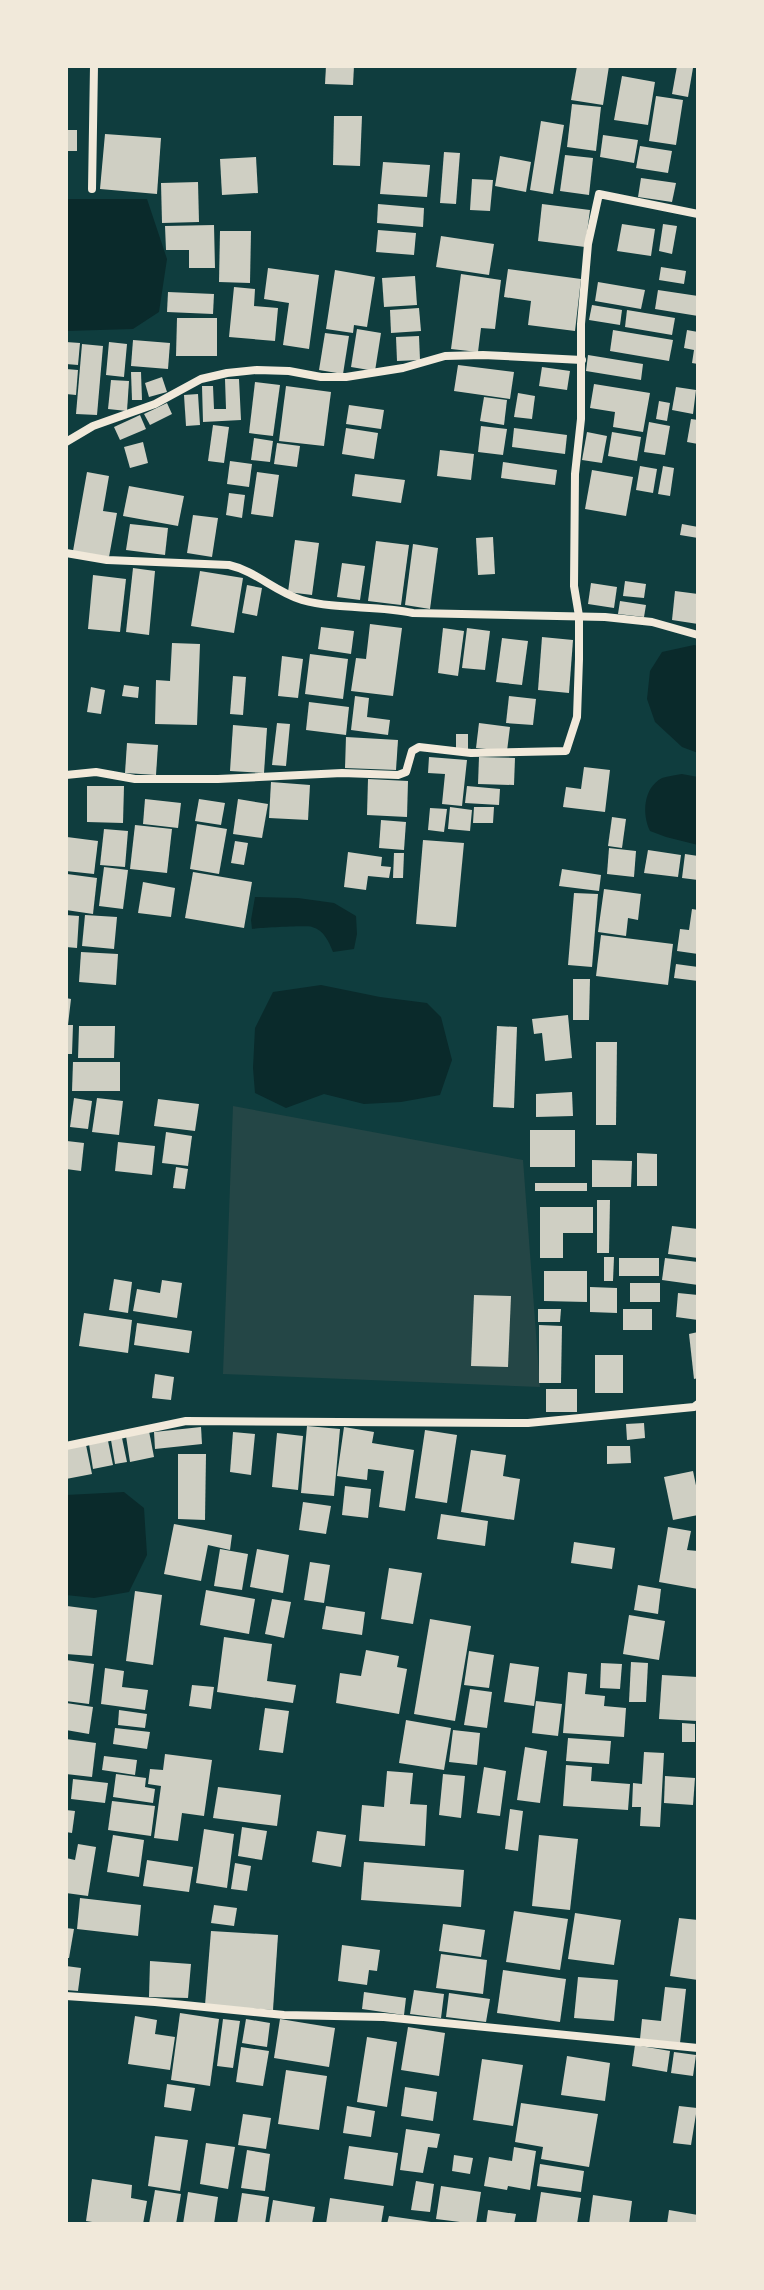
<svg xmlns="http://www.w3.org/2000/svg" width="764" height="2290" viewBox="0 0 764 2290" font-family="Mulish,sans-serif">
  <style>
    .green { fill: #244646 }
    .water { fill: #0a2a2b }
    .building { fill: #cfcfc3 }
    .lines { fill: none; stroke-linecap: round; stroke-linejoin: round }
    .minor { stroke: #f1e9da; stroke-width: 8 }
  </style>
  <rect width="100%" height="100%" fill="#0f3d3e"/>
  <!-- green -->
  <path class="green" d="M233,1106L523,1160L540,1387L223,1374Z"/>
  <!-- water -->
  <g class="water">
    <path d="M66,199H147L167,259L159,312L133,329L66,331Z"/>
    <path d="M694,645L698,646V753L682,747L655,722L647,699L650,671L662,652Z"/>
    <path d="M682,774L698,777V845L666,837L650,831C642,814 643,788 662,778C668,776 676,775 682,774Z"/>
    <path d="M255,897L298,898L334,903L356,916L357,934L354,949L333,952C329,942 324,930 312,927C308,925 257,928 252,929L251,920Z"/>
    <path d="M321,985L380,997L427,1003L441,1017L452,1060L440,1095L401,1102L364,1104L324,1094L286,1108L255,1093L253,1068L255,1028L273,992Z"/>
    <path d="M124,1492L144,1508L147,1555L129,1592L94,1598L66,1595V1495Z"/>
  </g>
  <!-- building -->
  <g class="building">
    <path d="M326,66H354L353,85L325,84Z"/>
    <path d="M577,66H609L603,105L571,100Z"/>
    <path d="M677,66L693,68L688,97L672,94Z"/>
    <path d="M622,76L655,82L648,125L614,120Z"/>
    <path d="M656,96L683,100L676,145L649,141Z"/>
    <path d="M572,104L601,107L596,151L567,147Z"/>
    <path d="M334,116H362L360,166L333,165Z"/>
    <path d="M541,121L564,125L553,194L530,190Z"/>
    <rect x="66" y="130" width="11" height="21"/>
    <path d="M105,134L161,138L157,194L100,189Z"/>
    <path d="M603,135L638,140L634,163L600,157Z"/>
    <path d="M640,146L672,151L668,173L636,168Z"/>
    <path d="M444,152L460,153L456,204L440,203Z"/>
    <path d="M565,155L593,158L589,195L560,191Z"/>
    <path d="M500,156L531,162L526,192L495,186Z"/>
    <path d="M256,157L258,193L222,195L220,159Z"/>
    <path d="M383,162L430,165L427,197L380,194Z"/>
    <path d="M641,178L676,183L672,202L638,197Z"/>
    <path d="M472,179L493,180L490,211L470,210Z"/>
    <path d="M198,182L199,222L162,223L161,183Z"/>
    <path d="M378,204L424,208L423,227L377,223Z"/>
    <path d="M542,204L590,210L585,247L538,241Z"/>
    <path d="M622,224L655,229L651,256L617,251Z"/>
    <path d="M663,224L677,226L672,254L659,251Z"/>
    <path d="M214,225L215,268H189V250H166L165,226Z"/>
    <path d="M378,230L416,233L414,255L376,252Z"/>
    <path d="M220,231H251L250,283L219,282Z"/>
    <path d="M441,236L494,244L489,275L436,267Z"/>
    <path d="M661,267L686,271L684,284L659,280Z"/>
    <path d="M268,268L319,275L309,349L283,345L289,303L264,299Z"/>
    <path d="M508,269L581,279L575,331L528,325L531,301L504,297Z"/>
    <path d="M335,270L375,277L367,327L354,325L353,333L326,329Z"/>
    <path d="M461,274L501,280L495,329L481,328L478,352L451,349Z"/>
    <path d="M415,276L417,305L384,307L382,278Z"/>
    <path d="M598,282L645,290L641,309L595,301Z"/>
    <path d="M234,287L255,289L254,306L278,308L275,341L229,337Z"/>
    <path d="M658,290L698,296V316L655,309Z"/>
    <path d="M168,292L214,294L213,314L167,312Z"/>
    <path d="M592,305L622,310L620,325L589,320Z"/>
    <path d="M419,308L421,331L391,333L390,310Z"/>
    <path d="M627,310L675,318L672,335L625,327Z"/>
    <path d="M177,318H217V356H176Z"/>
    <path d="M357,329L381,333L375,371L351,367Z"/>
    <path d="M613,330L673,340L669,361L610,351Z"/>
    <path d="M687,330L698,332V364L692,363L694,350L684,348Z"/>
    <path d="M325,333L349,336L343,374L319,370Z"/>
    <path d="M419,336L420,360L397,361L396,337Z"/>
    <path d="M133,340L170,343L168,369L131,366Z"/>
    <path d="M66,342L80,343L78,365L66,364Z"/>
    <path d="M109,342L127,344L124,377L106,375Z"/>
    <path d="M82,344L103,346L97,415L76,414Z"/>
    <path d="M588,355L643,364L641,380L586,371Z"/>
    <path d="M458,365L514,372L510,399L454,391Z"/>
    <path d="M542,367L570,371L567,390L539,386Z"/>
    <path d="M66,369L78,370L76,395L66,394Z"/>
    <path d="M131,372H141L142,400H132Z"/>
    <path d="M162,377L167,392L149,397L145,383Z"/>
    <path d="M225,379H239L241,420L203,422L202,386H213L214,409H226Z"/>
    <path d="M111,380L129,381L127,411L108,409Z"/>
    <path d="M255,382L280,385L273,436L249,433Z"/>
    <path d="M594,384L650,393L643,432L613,427L615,412L590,408Z"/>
    <path d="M286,386L331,392L324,446L279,441Z"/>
    <path d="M676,387L696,390L693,414L672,410Z"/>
    <path d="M518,393L535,396L532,419L514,417Z"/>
    <path d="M198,394L200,425L186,426L184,395Z"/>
    <path d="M484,397L507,400L504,425L480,421Z"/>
    <path d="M659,401L670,403L667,421L656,419Z"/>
    <path d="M167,403L172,414L150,425L144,414Z"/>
    <path d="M349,405L384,410L381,429L346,424Z"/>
    <path d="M140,415L146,429L120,440L114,427Z"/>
    <path d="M691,419L698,420V444L687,442Z"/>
    <path d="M649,422L670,426L665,455L644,452Z"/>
    <path d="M213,425L229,427L224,463L208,461Z"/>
    <path d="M481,426L507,429L503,455L478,452Z"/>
    <path d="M346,428L378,433L374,459L342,454Z"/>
    <path d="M514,428L567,435L565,454L512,447Z"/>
    <path d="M587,432L607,436L602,463L582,460Z"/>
    <path d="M612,432L641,437L637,461L608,456Z"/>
    <path d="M254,438L273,441L270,462L251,460Z"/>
    <path d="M143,442L148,463L130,468L124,447Z"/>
    <path d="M277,443L300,446L297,467L274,464Z"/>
    <path d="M440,450L474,454L471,480L437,476Z"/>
    <path d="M230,461L252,464L249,487L227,484Z"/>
    <path d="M503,462L557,470L555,485L501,478Z"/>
    <path d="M640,466L657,469L653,493L636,490Z"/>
    <path d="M663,466L674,468L670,496L658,494Z"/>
    <path d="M592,470L633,477L626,516L585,509Z"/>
    <path d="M87,472L109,476L103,511L117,513L109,557L73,551Z"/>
    <path d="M257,472L279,475L273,517L251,514Z"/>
    <path d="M355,474L405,480L401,503L352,496Z"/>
    <path d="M129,486L184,496L178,526L123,516Z"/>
    <path d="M229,493L245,495L242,518L226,515Z"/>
    <path d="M193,515L218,518L212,557L187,553Z"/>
    <path d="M130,524L168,528L165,555L126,550Z"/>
    <path d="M682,524L698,527V538L680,535Z"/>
    <path d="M493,537L495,574L478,575L476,538Z"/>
    <path d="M295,540L319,543L312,595L288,592Z"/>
    <path d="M376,541L409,545L401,605L368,601Z"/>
    <path d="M413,544L438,548L430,609L405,605Z"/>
    <path d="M342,563L365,566L360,600L337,597Z"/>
    <path d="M133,568L155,571L149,635L126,632Z"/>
    <path d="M200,571L243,578L234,633L191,626Z"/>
    <path d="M93,575L126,579L120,632L88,629Z"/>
    <path d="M625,581L646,584L644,598L623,596Z"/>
    <path d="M591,583L617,587L614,608L588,604Z"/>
    <path d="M247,585L262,588L257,616L242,613Z"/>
    <path d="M675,591L698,594V624L672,620Z"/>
    <path d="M620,601L646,605L644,617L618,614Z"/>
    <path d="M370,624L402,628L393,696L351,691L356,658L366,659Z"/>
    <path d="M321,627L354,631L351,654L318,649Z"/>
    <path d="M443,628L464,631L458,676L438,673Z"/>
    <path d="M467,628L490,631L485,670L462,668Z"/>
    <path d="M542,637L573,640L569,693L538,690Z"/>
    <path d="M502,638L528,641L522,685L496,682Z"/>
    <path d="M172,643L200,644L197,725L155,724L156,680L170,681Z"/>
    <path d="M310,654L348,659L343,699L305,694Z"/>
    <path d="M282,656L303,659L298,698L278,696Z"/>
    <path d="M233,676L246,677L243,715L230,714Z"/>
    <path d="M124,685L139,687L138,698L122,696Z"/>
    <path d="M91,687L105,690L101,714L87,712Z"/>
    <path d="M355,696L369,698L367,717L390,720L388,735L351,730Z"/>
    <path d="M509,696L536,699L533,725L506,723Z"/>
    <path d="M309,702L349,707L346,735L306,730Z"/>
    <path d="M277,723L290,724L286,766L272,765Z"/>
    <path d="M479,723L510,727L507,751L476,748Z"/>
    <path d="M233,725L267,728L264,773L230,771Z"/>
    <path d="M456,734H468V749L456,750Z"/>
    <path d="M346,737L398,740L396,770L345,768Z"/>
    <path d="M127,743L158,745L156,775L125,773Z"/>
    <path d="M429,757L467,760L462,806L442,804L445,774L428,773Z"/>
    <path d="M479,757L515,758L514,785L478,784Z"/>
    <path d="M584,767L610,770L605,812L563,807L566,787L581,789Z"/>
    <path d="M368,779L408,781L407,817L367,815Z"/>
    <path d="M271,782L310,785L308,820L269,818Z"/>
    <path d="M87,786H124L123,823L87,822Z"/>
    <path d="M467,786L500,789L499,805L465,803Z"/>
    <path d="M145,799L181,803L178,828L143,824Z"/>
    <path d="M199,799L225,803L221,825L195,821Z"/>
    <path d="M238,799L268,804L262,838L233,834Z"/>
    <path d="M450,807L472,810L470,831L448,829Z"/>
    <path d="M474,807H494L493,823H473Z"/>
    <path d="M430,808L447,809L444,832L428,830Z"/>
    <path d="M612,817L626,819L622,848L608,846Z"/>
    <path d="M381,820L406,822L404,850L379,848Z"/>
    <path d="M197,824L227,829L219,874L190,869Z"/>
    <path d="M135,825L172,829L167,873L130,869Z"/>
    <path d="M104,829L128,831L125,867L100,865Z"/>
    <path d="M67,837L98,841L94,874L66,871Z"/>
    <path d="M423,840L464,843L456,927L416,924Z"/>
    <path d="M235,841L248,843L244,865L231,863Z"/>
    <path d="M609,848L636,851L634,877L607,874Z"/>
    <path d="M648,850L681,855L678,877L644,873Z"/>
    <path d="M348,852L382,857L381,866L391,867L389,878L368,876L366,890L344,887Z"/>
    <path d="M394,853H404L403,878H393Z"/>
    <path d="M685,854L698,856V880L682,878Z"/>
    <path d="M104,867L128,870L123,909L99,906Z"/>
    <path d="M562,869L601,875L599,891L559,886Z"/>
    <path d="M193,872L252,882L244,928L185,918Z"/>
    <path d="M67,874L97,878L93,914L66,910Z"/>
    <path d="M143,882L175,888L171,917L138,913Z"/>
    <path d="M604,889L641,894L638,920L628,918L626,936L598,932Z"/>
    <path d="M574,893L598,894L592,967L568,965Z"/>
    <path d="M692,909L698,910V954L677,951L680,929L689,930Z"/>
    <path d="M66,915L79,916L77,948L66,947Z"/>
    <path d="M85,915L117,917L114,949L82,946Z"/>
    <path d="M601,935L673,944L668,985L596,976Z"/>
    <path d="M81,952L118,954L116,985L79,982Z"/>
    <path d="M676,964L698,967V981L674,978Z"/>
    <path d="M573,979H590L589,1020H573Z"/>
    <path d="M66,998L71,999L68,1025H73L72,1054H66Z"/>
    <path d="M568,1015L572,1058L545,1061L542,1033L534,1034L532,1019Z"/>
    <path d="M79,1026H115L114,1058H78Z"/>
    <path d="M497,1026L517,1027L514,1108L493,1107Z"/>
    <path d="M596,1042H617L616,1125H596Z"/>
    <path d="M73,1062H120V1091H72Z"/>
    <path d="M572,1092L573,1116L536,1117V1094Z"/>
    <path d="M74,1098L92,1101L88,1129L70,1127Z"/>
    <path d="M97,1098L123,1101L119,1135L92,1132Z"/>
    <path d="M158,1099L199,1104L195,1131L154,1126Z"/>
    <rect x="530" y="1130" width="45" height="37"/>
    <path d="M166,1132L192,1136L188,1166L162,1163Z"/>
    <path d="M67,1141L84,1143L81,1171L66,1169Z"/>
    <path d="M118,1142L155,1146L152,1175L115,1171Z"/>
    <path d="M637,1153L657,1154V1186H637Z"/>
    <path d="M592,1160L632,1161L631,1187H592Z"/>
    <path d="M176,1167L188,1169L185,1189L173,1188Z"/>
    <rect x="535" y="1183" width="52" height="8"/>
    <path d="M597,1200H610L609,1253H597Z"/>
    <path d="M540,1207H593V1233H563V1258H540Z"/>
    <path d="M672,1226L698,1229V1258L668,1254Z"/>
    <path d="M604,1257H614L613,1281H604Z"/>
    <rect x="619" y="1258" width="40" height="18"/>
    <path d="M665,1258L698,1262V1285L662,1280Z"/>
    <path d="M544,1271H587V1302L544,1301Z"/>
    <path d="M114,1279L132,1282L128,1313L109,1310Z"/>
    <path d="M162,1280L182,1283L177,1318L133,1311L137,1289L160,1293Z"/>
    <rect x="630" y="1283" width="30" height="19"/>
    <path d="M590,1287L617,1288V1313L590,1312Z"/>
    <path d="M678,1293L698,1295V1320L676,1317Z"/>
    <path d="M474,1295L511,1296L508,1367L471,1366Z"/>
    <path d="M538,1309H561L560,1322H538Z"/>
    <rect x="623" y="1309" width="29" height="21"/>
    <path d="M84,1313L132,1320L128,1353L79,1346Z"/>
    <path d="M137,1323L192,1331L189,1353L134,1345Z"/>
    <path d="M539,1325L562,1326L561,1383H539Z"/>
    <path d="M698,1332V1378L694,1379L689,1334Z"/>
    <rect x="595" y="1355" width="28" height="38"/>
    <path d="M155,1374L174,1377L171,1400L152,1398Z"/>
    <rect x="546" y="1389" width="31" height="23"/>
    <path d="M644,1423L645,1438L627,1440L626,1424Z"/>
    <path d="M307,1426L340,1429L334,1496L301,1493Z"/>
    <path d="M201,1427L202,1444L155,1449L154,1432Z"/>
    <path d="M344,1427L374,1432L372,1443L414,1450L405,1511L379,1507L384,1471L368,1469L367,1480L337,1476Z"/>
    <path d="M425,1430L457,1435L447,1503L415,1498Z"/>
    <path d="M149,1431L154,1457L130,1462L126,1436Z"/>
    <path d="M233,1432L255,1434L251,1475L230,1472Z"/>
    <path d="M277,1433L303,1436L298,1490L272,1487Z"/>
    <path d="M122,1438L127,1462L115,1464L111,1440Z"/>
    <path d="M108,1441L113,1465L93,1469L89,1444Z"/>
    <path d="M86,1445L92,1474L66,1479V1449Z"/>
    <path d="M607,1446H630L631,1463L607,1464Z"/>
    <path d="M471,1450L506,1455L503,1476L520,1479L514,1520L461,1512Z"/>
    <path d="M178,1454H206L205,1520L178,1519Z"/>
    <path d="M693,1471L698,1495V1515L673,1520L664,1477Z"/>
    <path d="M345,1486L371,1489L368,1518L342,1515Z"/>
    <path d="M303,1502L331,1506L326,1534L299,1530Z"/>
    <path d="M441,1514L488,1521L485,1546L437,1539Z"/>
    <path d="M174,1524L232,1535L230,1550L208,1545L201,1581L164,1574Z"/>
    <path d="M668,1527L691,1531L687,1550L698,1551V1589L659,1582Z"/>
    <path d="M574,1542L615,1548L612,1569L571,1563Z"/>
    <path d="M220,1549L248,1554L242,1590L214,1586Z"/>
    <path d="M257,1549L289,1555L283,1593L250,1587Z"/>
    <path d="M310,1562L330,1565L324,1603L304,1600Z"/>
    <path d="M389,1568L422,1573L413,1624L381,1619Z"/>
    <path d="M638,1585L661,1589L658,1614L634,1610Z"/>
    <path d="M206,1590L255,1599L249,1634L200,1625Z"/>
    <path d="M135,1591L162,1595L153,1665L126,1661Z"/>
    <path d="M272,1599L291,1602L284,1638L265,1634Z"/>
    <path d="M67,1606L97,1610L92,1656L66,1654Z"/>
    <path d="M326,1606L365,1612L362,1635L322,1629Z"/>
    <path d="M629,1615L665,1621L659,1660L623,1654Z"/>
    <path d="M430,1619L471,1626L455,1721L414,1714Z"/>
    <path d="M224,1637L272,1644L267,1681L296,1685L293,1703L217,1692Z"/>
    <path d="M366,1650L399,1656L397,1667L407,1669L399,1714L336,1703L340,1673L361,1676Z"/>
    <path d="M469,1651L494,1655L489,1688L464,1685Z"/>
    <path d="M66,1660L94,1664L89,1704L66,1701Z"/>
    <path d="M631,1662L648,1663L646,1702H629Z"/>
    <path d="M510,1663L539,1667L534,1706L504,1702Z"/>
    <path d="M601,1663L622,1664L620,1689L600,1688Z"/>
    <path d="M105,1668L124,1671L122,1687L148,1690L145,1710L101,1704Z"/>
    <path d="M568,1672L587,1674L585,1694L605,1696L604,1706L626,1708L624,1737L563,1733Z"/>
    <path d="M662,1675L698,1677V1721L659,1719Z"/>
    <path d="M192,1685L214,1687L211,1709L189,1706Z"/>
    <path d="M470,1689L492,1692L487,1728L464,1725Z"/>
    <path d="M536,1701L562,1704L558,1736L532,1733Z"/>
    <path d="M66,1703L93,1707L89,1734L66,1730Z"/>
    <path d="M265,1708L289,1711L283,1753L259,1750Z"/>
    <path d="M119,1710L147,1714L145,1728L118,1725Z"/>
    <path d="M406,1720L451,1728L444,1770L399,1763Z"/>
    <path d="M682,1723L695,1724V1742H682Z"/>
    <path d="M115,1728L150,1732L147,1749L113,1744Z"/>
    <path d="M453,1730L480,1733L477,1765L449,1762Z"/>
    <path d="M568,1738L611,1741L609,1764L566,1761Z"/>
    <path d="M66,1739L96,1743L92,1777L66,1774Z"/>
    <path d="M525,1747L547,1751L540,1803L517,1800Z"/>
    <path d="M644,1752L664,1753L660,1827L640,1826L641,1807H632L633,1783L642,1784Z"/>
    <path d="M165,1754L212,1760L204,1816L182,1813L178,1841L154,1838L161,1786L148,1784L150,1769L163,1770Z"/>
    <path d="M104,1756L137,1760L135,1775L102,1770Z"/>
    <path d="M566,1765L592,1767L591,1781L630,1784L628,1810L563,1806Z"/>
    <path d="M484,1767L506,1771L500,1816L477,1813Z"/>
    <path d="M387,1771L413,1773L410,1804L427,1805L425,1846L359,1841L362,1805L384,1807Z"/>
    <path d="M116,1774L146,1778L145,1787L155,1789L153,1803L113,1797Z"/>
    <path d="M443,1774L465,1776L461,1818L439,1815Z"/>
    <path d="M665,1776L695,1778L693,1805L664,1803Z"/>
    <path d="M73,1779L108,1783L105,1803L71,1799Z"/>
    <path d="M218,1787L281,1795L277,1826L213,1818Z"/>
    <path d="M112,1801L155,1806L151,1836L108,1830Z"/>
    <path d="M510,1809L523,1811L518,1851L505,1849Z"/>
    <path d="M66,1810L75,1811L72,1833L66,1832Z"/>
    <path d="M242,1827L267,1831L262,1860L238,1856Z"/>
    <path d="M204,1829L234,1834L227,1888L196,1883Z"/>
    <path d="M317,1831L346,1835L341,1867L312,1862Z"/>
    <path d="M113,1835L144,1840L139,1877L107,1872Z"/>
    <path d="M539,1835L578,1839L570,1910L532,1906Z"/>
    <path d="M78,1844L96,1847L88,1896L66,1893V1858L75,1860Z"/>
    <path d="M147,1860L193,1867L189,1892L143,1886Z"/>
    <path d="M364,1862L464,1870L461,1907L361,1900Z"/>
    <path d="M235,1863L251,1866L247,1891L231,1889Z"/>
    <path d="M80,1898L141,1905L138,1936L77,1929Z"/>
    <path d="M214,1905L237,1908L234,1926L211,1923Z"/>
    <path d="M514,1911L568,1919L560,1970L506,1962Z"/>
    <path d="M575,1913L621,1920L614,1965L568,1959Z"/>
    <path d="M679,1918L698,1920V1980L670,1976Z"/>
    <path d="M443,1924L485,1930L481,1957L439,1951Z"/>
    <path d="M66,1928L74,1929L69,1958H66Z"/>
    <path d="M211,1931L278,1935L273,2010L205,2005Z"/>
    <path d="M342,1945L380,1950L377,1971L369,1970L367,1985L338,1981Z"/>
    <path d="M441,1954L487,1960L483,1994L436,1988Z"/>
    <path d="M150,1961L191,1964L188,1998L149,1997Z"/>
    <path d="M66,1966L81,1968L78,1991L66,1990Z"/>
    <path d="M503,1970L566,1979L560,2022L497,2013Z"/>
    <path d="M578,1977L618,1980L614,2021L574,2018Z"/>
    <path d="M665,1987L686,1989L680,2043L640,2039L642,2019L661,2021Z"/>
    <path d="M414,1990L444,1994L441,2018L410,2014Z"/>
    <path d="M364,1992L406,1998L404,2015L362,2009Z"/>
    <path d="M449,1993L490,1999L486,2022L446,2017Z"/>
    <path d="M180,2013L219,2019L210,2086L171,2080Z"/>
    <path d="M135,2016L157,2020L155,2034L175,2037L170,2070L128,2064Z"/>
    <path d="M223,2019L240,2021L233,2068L217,2066Z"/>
    <path d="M246,2019L270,2023L267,2047L242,2043Z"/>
    <path d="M280,2019L335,2028L329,2067L274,2058Z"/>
    <path d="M408,2027L445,2033L439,2076L401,2070Z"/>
    <path d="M367,2037L397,2042L387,2107L357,2102Z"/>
    <path d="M635,2045L670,2051L667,2072L632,2066Z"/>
    <path d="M241,2047L269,2051L263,2086L236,2082Z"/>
    <path d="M674,2052L696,2055L693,2076L671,2073Z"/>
    <path d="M567,2056L610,2063L605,2101L561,2095Z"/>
    <path d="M482,2059L523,2065L513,2126L473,2120Z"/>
    <path d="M286,2070L327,2076L319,2130L278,2124Z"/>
    <path d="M167,2084L195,2088L191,2111L164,2107Z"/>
    <path d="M405,2087L437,2092L433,2121L401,2116Z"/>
    <path d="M521,2103L598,2114L589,2167L541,2159L543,2147L515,2142Z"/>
    <path d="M347,2106L375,2111L371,2137L343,2133Z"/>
    <path d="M679,2106L697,2108L691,2145L673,2143Z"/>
    <path d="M243,2114L271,2118L266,2149L238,2145Z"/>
    <path d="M406,2129L440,2134L437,2148L428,2147L423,2173L400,2170Z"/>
    <path d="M155,2136L188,2140L180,2191L148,2186Z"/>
    <path d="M206,2143L235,2147L228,2189L200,2184Z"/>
    <path d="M349,2146L398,2153L393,2186L344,2179Z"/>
    <path d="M514,2147L536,2151L530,2190L508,2186L507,2190L484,2186L489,2157L512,2161Z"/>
    <path d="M247,2150L270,2154L265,2191L241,2188Z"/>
    <path d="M454,2155L473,2158L470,2174L452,2171Z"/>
    <path d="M540,2164L584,2171L581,2192L537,2186Z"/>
    <path d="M92,2179L132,2185L131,2198L147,2201L143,2224H105L86,2221Z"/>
    <path d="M416,2181L434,2184L430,2212L411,2210Z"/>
    <path d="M441,2186L481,2192L476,2224L436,2219Z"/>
    <path d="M155,2190L181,2194L176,2224H149Z"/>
    <path d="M188,2192L218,2197L214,2224H183Z"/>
    <path d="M541,2192L581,2198L577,2224H536Z"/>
    <path d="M242,2193L269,2197L265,2224H237Z"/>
    <path d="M593,2195L632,2201L629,2224H589Z"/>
    <path d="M330,2198L384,2206L381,2224H326Z"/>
    <path d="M273,2200L315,2207L312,2224H269Z"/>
    <path d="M488,2210L516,2214L514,2224H486Z"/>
    <path d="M669,2210L698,2215V2224H667Z"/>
    <path d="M389,2216L431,2222V2224H387Z"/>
  </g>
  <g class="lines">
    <!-- minor -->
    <g class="minor">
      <path d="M92,189L94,66"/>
      <path d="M66,442L93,426L155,404L201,379L227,373L257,370L289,371L321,377H346L403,368L445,356L483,355L582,360"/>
      <path d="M66,553L107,560L229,565C256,571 275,592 302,600C338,610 376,605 413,613L605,617L652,622L698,635"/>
      <path d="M66,775L96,772L135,779H218L342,773L398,775L406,772L412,751L419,747L471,753L566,751L577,717L579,659V616L574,586L575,474L581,419V324L588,244L599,194L698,214"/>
      <path d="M66,1446L186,1421L528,1423L694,1407L698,1404"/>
      <path d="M66,1996L155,2002L284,2015L384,2017L698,2048"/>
    </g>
  </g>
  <!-- border -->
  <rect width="764" height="2290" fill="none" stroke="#f1e9da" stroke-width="136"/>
</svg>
